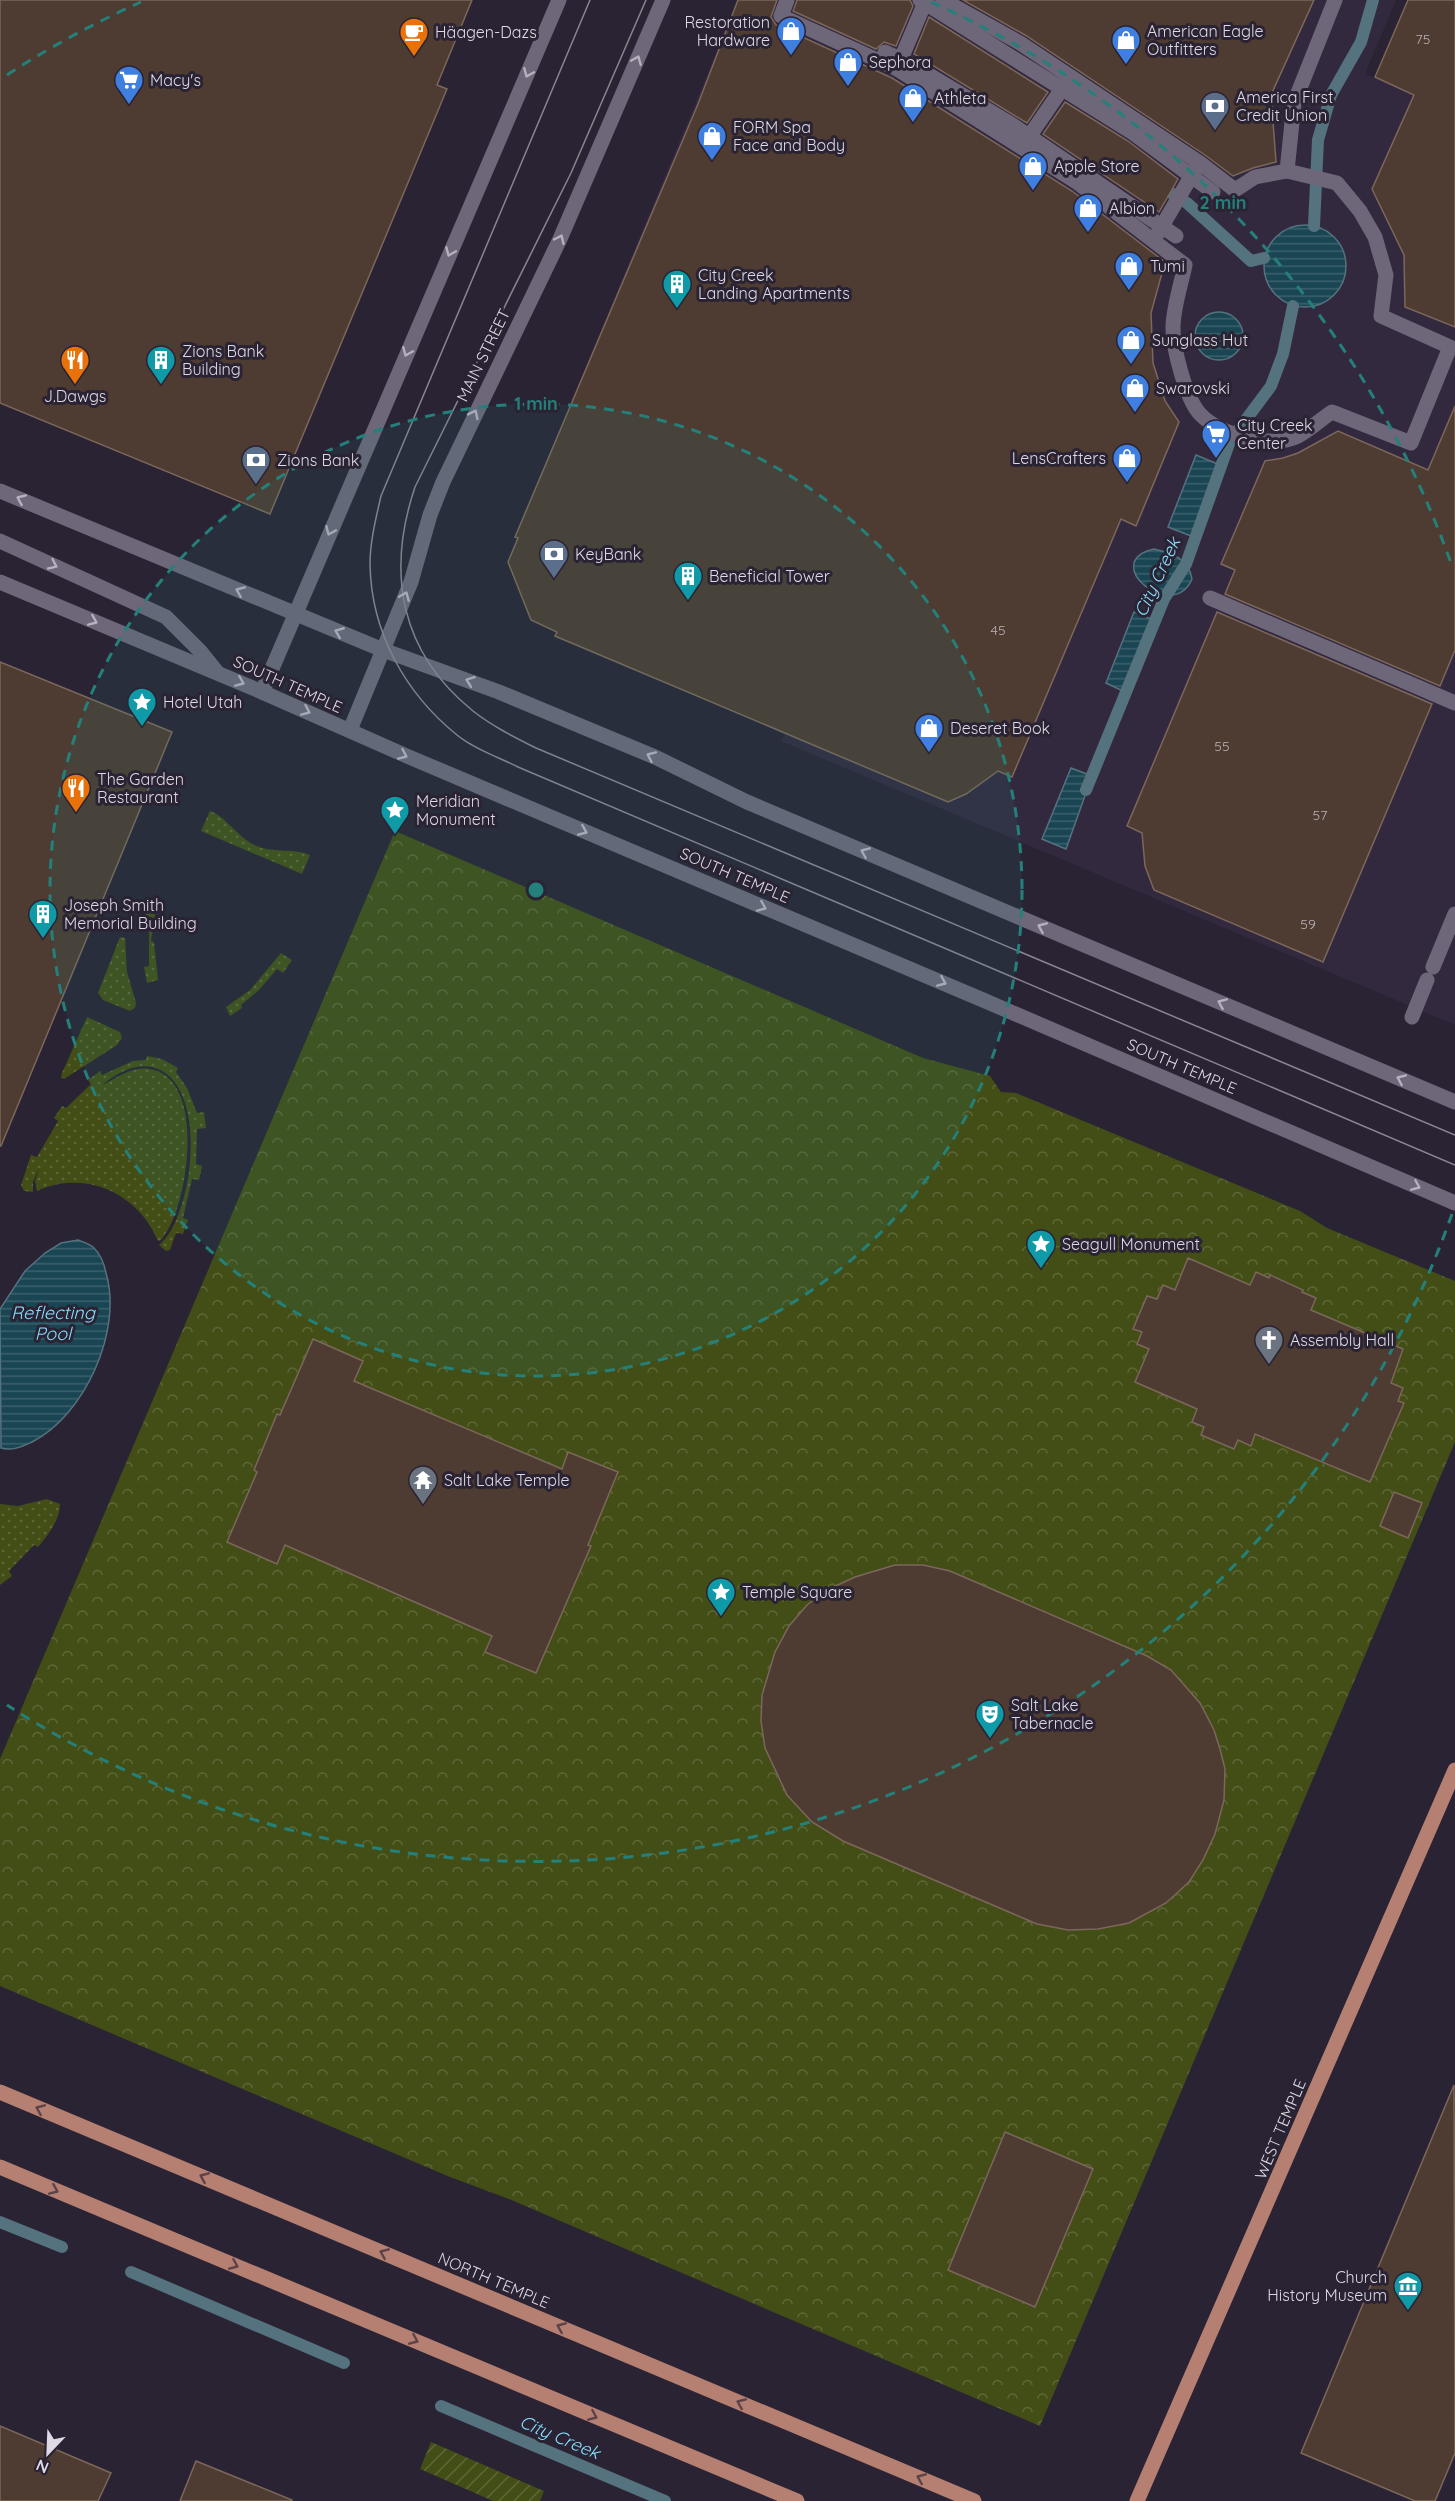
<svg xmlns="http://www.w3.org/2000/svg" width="1455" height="2501" viewBox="0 0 1455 2501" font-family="Quicksand,sans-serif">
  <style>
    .built { fill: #33293f }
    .grass { fill: url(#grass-dots) }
    .park { fill: url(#park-crowns) }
    .garden { fill: url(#garden-furrows) }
    .water { fill: url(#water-rules); stroke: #55727f; stroke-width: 1.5 }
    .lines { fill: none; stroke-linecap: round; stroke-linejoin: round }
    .stream { stroke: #55727f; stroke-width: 12 }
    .building { fill: #4e3b31; stroke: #7c675c; stroke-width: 1.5 }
    .minor { stroke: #6e6679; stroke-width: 15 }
    .major { stroke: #b57f71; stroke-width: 15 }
    .tram { stroke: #8b8592; stroke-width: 1.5 }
    .oneway { stroke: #b7b1bf }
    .oneway2 { stroke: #5b4349 }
    .ring { fill: none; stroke: #24807a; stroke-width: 3; stroke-dasharray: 10 8 }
    .labels { text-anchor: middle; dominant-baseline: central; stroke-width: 6; stroke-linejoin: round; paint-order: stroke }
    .number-label { font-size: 14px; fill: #bab2b7 }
    .poi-label { font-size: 16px; fill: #ded9e4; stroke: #2a2333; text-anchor: start }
    .street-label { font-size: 16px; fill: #ded9e4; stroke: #2a2333 }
    .water-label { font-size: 18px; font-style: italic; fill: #86defd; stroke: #2a2333 }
    .centre { fill: #24807a; stroke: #2a2333; stroke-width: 3 }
    .ring-label { font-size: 18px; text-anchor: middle; font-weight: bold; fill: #24807a; stroke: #2a2333; stroke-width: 6; stroke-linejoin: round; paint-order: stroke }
  </style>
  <defs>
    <pattern id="grass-dots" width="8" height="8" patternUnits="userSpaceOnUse" patternTransform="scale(1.5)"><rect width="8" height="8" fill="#434e17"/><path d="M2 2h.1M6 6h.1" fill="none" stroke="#5e6739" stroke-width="1.8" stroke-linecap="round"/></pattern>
    <pattern id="park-crowns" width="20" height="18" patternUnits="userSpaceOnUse" patternTransform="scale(1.5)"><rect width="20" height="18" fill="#434e17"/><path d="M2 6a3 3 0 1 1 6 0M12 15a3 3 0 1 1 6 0" fill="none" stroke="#5e6739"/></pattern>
    <pattern id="garden-furrows" width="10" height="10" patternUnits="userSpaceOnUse" patternTransform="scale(1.5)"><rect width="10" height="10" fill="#434e17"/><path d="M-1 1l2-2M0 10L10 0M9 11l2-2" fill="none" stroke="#5e6739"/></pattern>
    <pattern id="water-rules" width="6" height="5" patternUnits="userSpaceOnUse" patternTransform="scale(1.5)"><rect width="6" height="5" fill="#1a4654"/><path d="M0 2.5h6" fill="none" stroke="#3b606c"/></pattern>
  </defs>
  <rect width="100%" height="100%" fill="#2a2333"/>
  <!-- built -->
  <path class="built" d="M738,0H1396L1365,74L1455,111V1025L781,741L785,733L548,458Z"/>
  <!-- grass -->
  <g class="grass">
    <path d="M210,811C227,817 238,839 259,847C275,853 295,848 310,855L302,874L201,831Z"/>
    <path d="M148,899L157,901L151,941L154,942L158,980L147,983L144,967L149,966V916L144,914Z"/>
    <path d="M120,937L125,938L127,972L136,1003L135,1008L130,1011L103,1000L98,993Z"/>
    <path d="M281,953L292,960L283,973L277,969L259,990L241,1005L242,1008L230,1016L226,1007L250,990Z"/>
    <path d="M87,1017L120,1032L122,1038L117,1045L64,1079L61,1078L62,1073Z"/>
    <path d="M147,1056L162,1059L178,1068L176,1072L187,1088L197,1113L204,1112L206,1128L197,1129L196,1164L202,1166L199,1180L192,1179L183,1218L188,1220L183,1234L176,1233L170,1250L166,1251L159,1245C194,1218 211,1081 152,1067C134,1063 115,1074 102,1085C116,1079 131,1066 149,1069C208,1076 189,1210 161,1240L158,1241C138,1193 85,1169 37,1191L35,1181L40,1166L33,1182V1192L24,1191L21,1185L31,1155L37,1157L58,1121L54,1118L62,1106L66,1108L91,1084L88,1080L100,1071L102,1075L133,1061L146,1060Z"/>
    <path d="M47,1499L60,1504C60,1520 48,1535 38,1547L34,1545L9,1571L12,1576L0,1585V1504L18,1506Z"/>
  </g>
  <!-- park -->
  <path class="park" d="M395,831L923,1058L990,1076L1001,1092L1016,1093L1300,1211L1327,1228L1455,1281V1442L1040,2426L509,2199L450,2177L0,1986V1759Z"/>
  <!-- garden -->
  <path class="garden" d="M431,2442L544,2491L540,2501H493L420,2469Z"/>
  <!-- water -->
  <g class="water">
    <circle cx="1305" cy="266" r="41"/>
    <circle cx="1219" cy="336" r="24"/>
    <path d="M1196,455L1220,465L1191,536L1168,527Z"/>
    <path d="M1154,549C1172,553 1189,559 1192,579C1173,624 1098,562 1154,549Z"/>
    <path d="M1134,612L1156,621L1125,692L1106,683Z"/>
    <path d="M1071,768L1092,776L1066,849L1042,839Z"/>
    <path d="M78,1240C83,1242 90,1244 94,1248C101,1255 104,1263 106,1273C123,1330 85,1415 32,1442C21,1447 13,1451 1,1448L0,1309L25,1271L45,1253L61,1243Z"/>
  </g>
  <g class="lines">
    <!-- stream -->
    <g class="stream">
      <path d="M1171,193L1187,203L1251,261L1264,258"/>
      <path d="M1314,226L1318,140L1331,95L1361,42L1373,0"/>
      <path d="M1086,790L1164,599L1186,564L1230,441L1271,386L1283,354L1293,306"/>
      <path d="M0,2222L62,2247"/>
      <path d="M131,2272L344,2363"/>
      <path d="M441,2406L665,2501"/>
    </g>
  </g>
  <!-- building -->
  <g class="building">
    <path d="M0,0H472L437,85L447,89L270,514L0,403Z"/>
    <path d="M738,0H777L771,17L776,25L892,78L1072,191L1165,262L1151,313L1153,363L1165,401L1179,422L1136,526L1121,519L1012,777L998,771L966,794L948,802L555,636L557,632L531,620L508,562L518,538L515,537L698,104Z"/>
    <path d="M797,0H910L913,6L896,46L884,42L876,49L793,11Z"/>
    <path d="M963,0H1314L1271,95L1276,162L1253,168L1233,176L1205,155L1025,35Z"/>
    <path d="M1408,0H1455V327L1405,307L1404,255L1372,189L1414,95L1375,77Z"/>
    <path d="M929,17L1048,92L1027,123L914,54Z"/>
    <path d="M1065,102L1128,141L1178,179L1159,212L1043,134Z"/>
    <path d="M1455,406V650L1440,686L1225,594L1235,570L1221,564L1265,461L1283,458L1298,453L1338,431L1428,470Z"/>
    <path d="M1217,612L1432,704L1323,962L1154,890L1145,866L1142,833L1127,826Z"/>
    <path d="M0,662L172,732L1,1146H0Z"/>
    <path d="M1188,1258L1250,1285L1256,1272L1269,1278L1270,1275L1303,1290L1302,1292L1316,1298L1311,1310L1403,1349L1391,1383L1403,1388L1398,1401L1404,1403L1370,1482L1255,1434L1251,1446L1238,1440L1234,1449L1201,1435L1204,1427L1192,1422L1197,1409L1135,1382L1149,1349L1137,1344L1142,1332L1133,1329L1147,1296L1157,1299L1163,1285L1175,1290Z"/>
    <path d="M313,1339L363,1361L354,1381L562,1469L568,1452L618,1472L588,1545L591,1546L536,1673L485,1652L492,1636L285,1545L277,1564L227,1542L257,1472L254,1470L277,1414L280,1415Z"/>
    <path d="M1394,1492L1422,1503L1408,1538L1380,1526Z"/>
    <path d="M895,1565H923L950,1571L1147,1656L1171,1670L1200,1703L1214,1730L1220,1749L1225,1769L1224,1800L1215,1834L1203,1860L1189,1882L1166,1903L1129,1923L1098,1929L1068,1930L1037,1924L843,1841L812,1822L787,1795L765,1748L761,1721L762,1695L775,1652L789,1626L807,1605L829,1589L855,1577Z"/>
    <path d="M1454,2085L1455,2453L1435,2501H1415L1301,2453Z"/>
    <path d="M1005,2132L1093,2169L1035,2307L948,2270Z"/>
    <path d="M0,2426L111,2473L98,2501H0Z"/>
    <path d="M196,2461L292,2500V2501H180Z"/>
  </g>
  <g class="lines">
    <!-- minor -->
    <g class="minor">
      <path d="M787,0L781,16L897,69L1078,183L1185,265C1181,285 1173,308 1173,328C1173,349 1186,399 1200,414C1220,435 1272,449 1298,436C1310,430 1321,419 1332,412L1411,443L1450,347L1381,316L1386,275L1375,237L1360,211L1337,183L1287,171L1255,177L1235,190L1200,163L1020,43L943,0"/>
      <path d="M920,0L1133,133L1213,192"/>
      <path d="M885,52L909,63L1011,124L1176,236"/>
      <path d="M898,66L926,0"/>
      <path d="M1024,144L1068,80"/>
      <path d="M1287,171L1294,103L1335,0"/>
      <path d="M1158,233L1196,168"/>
      <path d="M0,491L383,650L499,692L655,757L747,802L1455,1102"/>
      <path d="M0,541L166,617L200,651L216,671"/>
      <path d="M0,582L262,692L409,757L983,1000L1455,1203"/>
      <path d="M1210,598L1455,703"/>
      <path d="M262,692L559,0"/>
      <path d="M350,730L411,582L430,515L443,482L560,239L663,0"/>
      <path d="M1433,967L1455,914"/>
      <path d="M1412,1017L1427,980"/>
    </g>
    <!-- major -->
    <g class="major">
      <path d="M0,2092L974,2501"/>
      <path d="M0,2167L797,2501"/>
      <path d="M1137,2501L1455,1770"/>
    </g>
    <!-- tram -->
    <g class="tram">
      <path d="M590,0L381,496C376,518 370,541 370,564C371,632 405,693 457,735C474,749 498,757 518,767L1455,1165"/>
      <path d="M646,0L571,173L415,487C386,573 400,652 473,711C492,726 514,737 536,748L1455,1135"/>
    </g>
  </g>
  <!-- one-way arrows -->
  <defs><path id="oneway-chevron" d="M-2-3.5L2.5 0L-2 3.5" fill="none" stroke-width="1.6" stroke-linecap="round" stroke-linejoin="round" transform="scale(1.5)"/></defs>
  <g class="oneway">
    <use href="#oneway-chevron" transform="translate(637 60) rotate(-67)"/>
    <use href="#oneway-chevron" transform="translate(528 73) rotate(113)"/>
    <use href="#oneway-chevron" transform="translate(560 239) rotate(-65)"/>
    <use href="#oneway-chevron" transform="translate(450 252) rotate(113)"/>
    <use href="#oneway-chevron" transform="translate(407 352) rotate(113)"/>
    <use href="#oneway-chevron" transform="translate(474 414) rotate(-64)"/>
    <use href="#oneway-chevron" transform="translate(21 499) rotate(-157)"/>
    <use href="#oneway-chevron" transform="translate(330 531) rotate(113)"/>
    <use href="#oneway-chevron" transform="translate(53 565) rotate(25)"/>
    <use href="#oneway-chevron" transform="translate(240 591) rotate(-157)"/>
    <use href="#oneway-chevron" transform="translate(405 596) rotate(-67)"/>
    <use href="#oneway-chevron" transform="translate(93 621) rotate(23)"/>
    <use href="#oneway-chevron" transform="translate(339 632) rotate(-158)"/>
    <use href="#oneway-chevron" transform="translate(470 681) rotate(-160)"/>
    <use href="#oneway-chevron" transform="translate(240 682) rotate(23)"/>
    <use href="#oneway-chevron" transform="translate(306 711) rotate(24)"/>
    <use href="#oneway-chevron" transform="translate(403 755) rotate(24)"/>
    <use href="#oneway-chevron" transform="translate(651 756) rotate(-156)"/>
    <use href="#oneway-chevron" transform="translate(583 831) rotate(23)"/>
    <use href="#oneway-chevron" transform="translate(865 852) rotate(-157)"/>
    <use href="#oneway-chevron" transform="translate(762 907) rotate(23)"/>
    <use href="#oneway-chevron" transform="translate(1042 927) rotate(-157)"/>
    <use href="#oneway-chevron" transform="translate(942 982) rotate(23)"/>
    <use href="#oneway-chevron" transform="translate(1222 1003) rotate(-157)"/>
    <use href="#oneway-chevron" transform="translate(1401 1079) rotate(-157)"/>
    <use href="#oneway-chevron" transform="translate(1416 1186) rotate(23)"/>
  </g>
  <g class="oneway2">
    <use href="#oneway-chevron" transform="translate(40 2109) rotate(-157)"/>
    <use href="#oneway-chevron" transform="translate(204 2177) rotate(-157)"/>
    <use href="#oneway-chevron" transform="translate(54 2190) rotate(23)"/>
    <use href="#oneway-chevron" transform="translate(384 2253) rotate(-157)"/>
    <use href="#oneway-chevron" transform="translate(234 2265) rotate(23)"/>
    <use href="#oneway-chevron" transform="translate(561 2327) rotate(-157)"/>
    <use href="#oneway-chevron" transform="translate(414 2340) rotate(23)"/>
    <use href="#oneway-chevron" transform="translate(741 2403) rotate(-157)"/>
    <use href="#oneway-chevron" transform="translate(593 2416) rotate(23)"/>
    <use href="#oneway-chevron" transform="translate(921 2478) rotate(-157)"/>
  </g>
  <!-- distance rings -->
  <circle cx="536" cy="890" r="486" fill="#24807a" fill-opacity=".12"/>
  <g class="ring">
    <circle cx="536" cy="890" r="486"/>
    <path d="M1452 1214A972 972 0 0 1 7 1705M7 75A972 972 0 0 1 141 2M931 2A972 972 0 0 1 1452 566"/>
  </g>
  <!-- icons -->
  <defs>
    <g id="shop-pin" transform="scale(1.5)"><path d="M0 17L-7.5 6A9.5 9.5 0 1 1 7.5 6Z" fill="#3f7fe0" stroke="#2a2333"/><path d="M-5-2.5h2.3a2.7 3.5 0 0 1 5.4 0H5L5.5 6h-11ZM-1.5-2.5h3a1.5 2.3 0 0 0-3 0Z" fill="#fff"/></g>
    <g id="cafe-pin" transform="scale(1.5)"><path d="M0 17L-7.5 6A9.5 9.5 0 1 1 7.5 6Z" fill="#e8710a" stroke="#2a2333"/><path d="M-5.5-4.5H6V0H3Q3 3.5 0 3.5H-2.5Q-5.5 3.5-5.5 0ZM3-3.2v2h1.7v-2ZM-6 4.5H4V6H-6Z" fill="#fff"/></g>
    <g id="supermarket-pin" transform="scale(1.5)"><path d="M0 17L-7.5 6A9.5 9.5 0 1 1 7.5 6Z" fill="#3f7fe0" stroke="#2a2333"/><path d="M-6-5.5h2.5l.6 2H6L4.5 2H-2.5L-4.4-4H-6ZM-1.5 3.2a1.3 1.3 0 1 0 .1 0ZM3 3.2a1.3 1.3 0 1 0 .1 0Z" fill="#fff"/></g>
    <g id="bank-pin" transform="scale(1.5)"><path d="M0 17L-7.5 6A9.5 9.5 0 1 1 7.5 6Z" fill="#5c6f8a" stroke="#2a2333"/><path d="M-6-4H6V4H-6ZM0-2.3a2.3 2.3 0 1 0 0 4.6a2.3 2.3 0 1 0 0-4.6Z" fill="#fff"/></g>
    <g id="building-pin" transform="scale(1.5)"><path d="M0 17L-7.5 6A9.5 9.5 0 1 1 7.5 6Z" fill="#0f9aa8" stroke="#2a2333"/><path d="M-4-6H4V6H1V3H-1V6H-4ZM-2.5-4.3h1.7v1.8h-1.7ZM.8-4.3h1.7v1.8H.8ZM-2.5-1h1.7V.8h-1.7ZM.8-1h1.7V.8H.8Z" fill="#fff"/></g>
    <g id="restaurant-pin" transform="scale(1.5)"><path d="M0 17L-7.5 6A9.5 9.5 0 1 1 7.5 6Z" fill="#e8710a" stroke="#2a2333"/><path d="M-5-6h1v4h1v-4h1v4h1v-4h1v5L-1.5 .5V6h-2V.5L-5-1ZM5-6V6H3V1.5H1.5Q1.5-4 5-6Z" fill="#fff"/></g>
    <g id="sight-pin" transform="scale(1.5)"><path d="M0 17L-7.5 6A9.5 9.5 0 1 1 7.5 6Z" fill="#0f9aa8" stroke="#2a2333"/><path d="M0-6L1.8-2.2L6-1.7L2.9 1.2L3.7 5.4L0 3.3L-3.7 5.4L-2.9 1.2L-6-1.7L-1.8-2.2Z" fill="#fff"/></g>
    <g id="church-pin" transform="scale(1.5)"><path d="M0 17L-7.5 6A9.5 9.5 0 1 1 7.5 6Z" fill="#6b7280" stroke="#2a2333"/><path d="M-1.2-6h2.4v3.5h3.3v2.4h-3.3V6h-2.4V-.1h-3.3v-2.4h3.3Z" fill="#fff"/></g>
    <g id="temple-pin" transform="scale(1.5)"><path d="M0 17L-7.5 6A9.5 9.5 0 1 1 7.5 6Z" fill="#6b7280" stroke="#2a2333"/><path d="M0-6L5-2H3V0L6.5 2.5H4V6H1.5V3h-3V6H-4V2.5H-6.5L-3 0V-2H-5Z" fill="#fff"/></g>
    <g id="theatre-pin" transform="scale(1.5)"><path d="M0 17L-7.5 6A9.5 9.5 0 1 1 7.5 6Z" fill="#0f9aa8" stroke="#2a2333"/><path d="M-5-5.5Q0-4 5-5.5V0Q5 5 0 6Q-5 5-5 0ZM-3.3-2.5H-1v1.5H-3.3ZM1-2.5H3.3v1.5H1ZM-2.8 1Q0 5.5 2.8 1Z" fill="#fff"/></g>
    <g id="museum-pin" transform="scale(1.5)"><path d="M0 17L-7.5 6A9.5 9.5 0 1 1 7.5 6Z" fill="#0f9aa8" stroke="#2a2333"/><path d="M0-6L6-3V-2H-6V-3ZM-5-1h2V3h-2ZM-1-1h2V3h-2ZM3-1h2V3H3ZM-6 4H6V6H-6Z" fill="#fff"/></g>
  </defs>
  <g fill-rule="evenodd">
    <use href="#shop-pin" x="791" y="31"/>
    <use href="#cafe-pin" x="414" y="32"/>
    <use href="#shop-pin" x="1126" y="40"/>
    <use href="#shop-pin" x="848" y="62"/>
    <use href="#supermarket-pin" x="129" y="80"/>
    <use href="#shop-pin" x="913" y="98"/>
    <use href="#bank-pin" x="1215" y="106"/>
    <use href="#shop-pin" x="712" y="136"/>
    <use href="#shop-pin" x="1033" y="166"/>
    <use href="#shop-pin" x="1088" y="208"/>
    <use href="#shop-pin" x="1129" y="266"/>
    <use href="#building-pin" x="677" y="284"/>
    <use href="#shop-pin" x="1131" y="340"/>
    <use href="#restaurant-pin" x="75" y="360"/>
    <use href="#building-pin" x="161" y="360"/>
    <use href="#shop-pin" x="1135" y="388"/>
    <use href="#supermarket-pin" x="1216" y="434"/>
    <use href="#shop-pin" x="1127" y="458"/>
    <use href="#bank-pin" x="256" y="460"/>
    <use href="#bank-pin" x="554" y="554"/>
    <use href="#building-pin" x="688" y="576"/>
    <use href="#sight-pin" x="142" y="702"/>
    <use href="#shop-pin" x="929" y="728"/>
    <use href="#restaurant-pin" x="76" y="788"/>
    <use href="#sight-pin" x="395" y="810"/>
    <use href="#building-pin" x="43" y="914"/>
    <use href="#sight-pin" x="1041" y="1244"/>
    <use href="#church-pin" x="1269" y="1340"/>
    <use href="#temple-pin" x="423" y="1480"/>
    <use href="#sight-pin" x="721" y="1592"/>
    <use href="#theatre-pin" x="990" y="1714"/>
    <use href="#museum-pin" x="1408" y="2286"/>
  </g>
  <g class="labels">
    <!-- number labels -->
    <g class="number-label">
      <text x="1423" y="39">75</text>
      <text x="998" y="630">45</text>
      <text x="1222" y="746">55</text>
      <text x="1320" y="815">57</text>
      <text x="1308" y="924">59</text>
    </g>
    <!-- poi labels -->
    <g class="poi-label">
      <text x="770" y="22" text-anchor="end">Restoration<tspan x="770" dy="18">Hardware</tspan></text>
      <text x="1147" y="31">American Eagle<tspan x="1147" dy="18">Outfitters</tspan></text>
      <text x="435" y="32">Häagen-Dazs</text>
      <text x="869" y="62">Sephora</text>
      <text x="150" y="80">Macy's</text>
      <text x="1236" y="97">America First<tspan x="1236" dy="18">Credit Union</tspan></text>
      <text x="934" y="98">Athleta</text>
      <text x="733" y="127">FORM Spa<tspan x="733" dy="18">Face and Body</tspan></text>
      <text x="1054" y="166">Apple Store</text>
      <text x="1109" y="208">Albion</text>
      <text x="1150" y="266">Tumi</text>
      <text x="698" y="275">City Creek<tspan x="698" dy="18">Landing Apartments</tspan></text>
      <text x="1152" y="340">Sunglass Hut</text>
      <text x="182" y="351">Zions Bank<tspan x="182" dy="18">Building</tspan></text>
      <text x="1156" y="388">Swarovski</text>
      <text x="75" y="396" text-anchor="middle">J.Dawgs</text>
      <text x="1237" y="425">City Creek<tspan x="1237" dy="18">Center</tspan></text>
      <text x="1106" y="458" text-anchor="end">LensCrafters</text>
      <text x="277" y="460">Zions Bank</text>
      <text x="575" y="554">KeyBank</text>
      <text x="709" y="576">Beneficial Tower</text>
      <text x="163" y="702">Hotel Utah</text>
      <text x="950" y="728">Deseret Book</text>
      <text x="97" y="779">The Garden<tspan x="97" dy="18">Restaurant</tspan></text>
      <text x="416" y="801">Meridian<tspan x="416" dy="18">Monument</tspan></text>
      <text x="64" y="905">Joseph Smith<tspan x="64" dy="18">Memorial Building</tspan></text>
      <text x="1062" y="1244">Seagull Monument</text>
      <text x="1290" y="1340">Assembly Hall</text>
      <text x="444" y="1480">Salt Lake Temple</text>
      <text x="742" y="1592">Temple Square</text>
      <text x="1011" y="1705">Salt Lake<tspan x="1011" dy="18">Tabernacle</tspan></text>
      <text x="1387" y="2277" text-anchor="end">Church<tspan x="1387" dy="18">History Museum</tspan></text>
    </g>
    <!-- street labels -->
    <g class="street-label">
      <text transform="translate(483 355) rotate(-64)">MAIN STREET</text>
      <text transform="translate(288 684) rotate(24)">SOUTH TEMPLE</text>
      <text transform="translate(735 875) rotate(23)">SOUTH TEMPLE</text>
      <text transform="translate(1182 1066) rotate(23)">SOUTH TEMPLE</text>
      <text transform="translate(1280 2129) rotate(-67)">WEST TEMPLE</text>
      <text transform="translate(494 2280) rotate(23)">NORTH TEMPLE</text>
    </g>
    <!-- water labels -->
    <g class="water-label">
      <text transform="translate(1157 577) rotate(-65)">City Creek</text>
      <text x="53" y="1312">Reflecting<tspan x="53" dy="21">Pool</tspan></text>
      <text transform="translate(560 2437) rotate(23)">City Creek</text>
    </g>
  </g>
  <circle cx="536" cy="890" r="9" class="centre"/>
  <g class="ring-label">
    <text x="1223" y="209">2 min</text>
    <text x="536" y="410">1 min</text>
  </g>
  <!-- north arrow -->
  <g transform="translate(48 2453) rotate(203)" stroke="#2a2333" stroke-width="4.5" paint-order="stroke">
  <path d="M0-4.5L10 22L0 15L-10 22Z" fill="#ded9e4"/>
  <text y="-9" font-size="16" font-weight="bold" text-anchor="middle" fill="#ded9e4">N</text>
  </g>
</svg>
